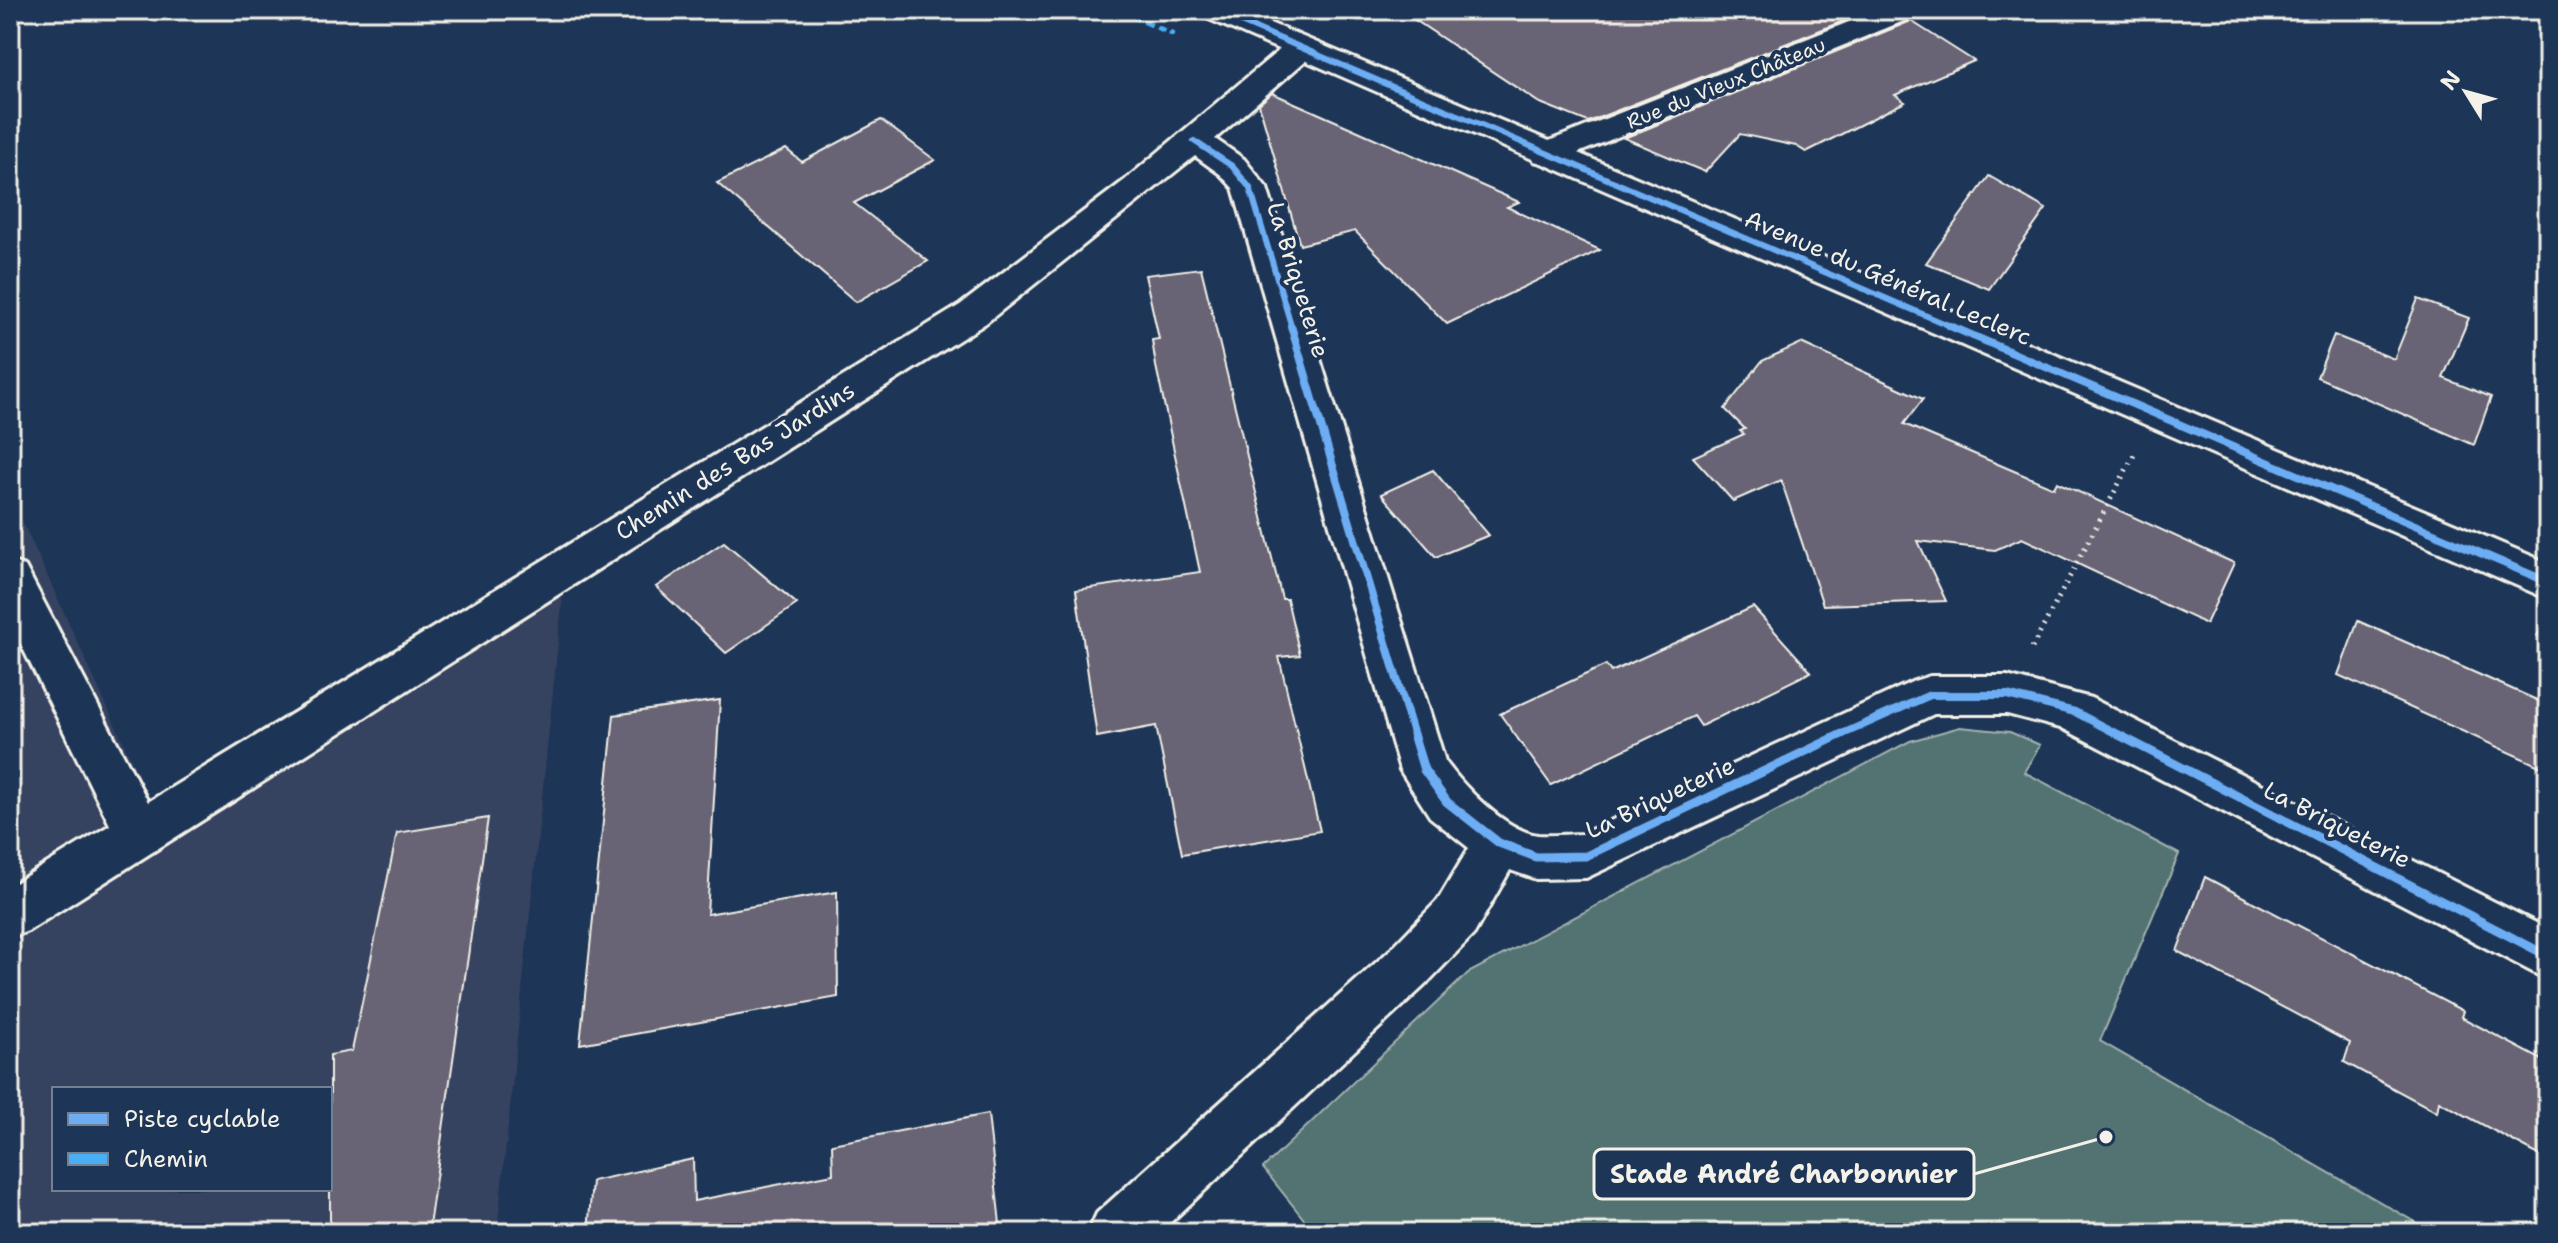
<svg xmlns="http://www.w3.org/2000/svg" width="2558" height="1243" viewBox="0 0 2558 1243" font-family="'Shantell Sans',sans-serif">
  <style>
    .built { fill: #344360; fill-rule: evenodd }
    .green { fill: #537373; stroke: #a4b2ae; stroke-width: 2 }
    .building { fill: #686475; stroke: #f4f1e8; stroke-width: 2 }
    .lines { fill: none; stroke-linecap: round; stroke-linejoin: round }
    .minor-casing { stroke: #f4f1e8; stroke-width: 6 }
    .secondary-casing { stroke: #f4f1e8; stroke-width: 6 }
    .path { stroke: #f4f1e8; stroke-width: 5; stroke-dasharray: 2 6; stroke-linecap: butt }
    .minor { fill: #1d3557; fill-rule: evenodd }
    .secondary { fill: #1d3557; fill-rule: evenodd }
    .quiet { stroke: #49aef6; stroke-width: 5; stroke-dasharray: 9 5; stroke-linecap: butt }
    .cycleway-far2-casing { stroke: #1d3557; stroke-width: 10 }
    .cycleway-far1-casing { stroke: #1d3557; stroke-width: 13 }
    .cycleway-casing { stroke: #1d3557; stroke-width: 14 }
    .cycleway-far2 { stroke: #6dadf4; stroke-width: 6 }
    .cycleway-far1 { stroke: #6dadf4; stroke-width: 8 }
    .cycleway { stroke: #6dadf4; stroke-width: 9 }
    .labels { text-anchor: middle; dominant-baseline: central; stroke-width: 8; stroke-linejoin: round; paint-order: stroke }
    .far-street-label { font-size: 20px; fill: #f4f1e8; stroke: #1d3557 }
    .street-label { font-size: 24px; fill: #f4f1e8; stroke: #1d3557 }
    .leader { fill: none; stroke: #f4f1e8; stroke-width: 3 }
    .callout-dot { fill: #f4f1e8; stroke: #1d3557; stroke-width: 3 }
    .callout { fill: #1d3557; stroke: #f4f1e8; stroke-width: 3 }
    .callout-label { font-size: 26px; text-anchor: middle; font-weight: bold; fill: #f4f1e8 }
  </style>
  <rect width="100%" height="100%" fill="#1d3557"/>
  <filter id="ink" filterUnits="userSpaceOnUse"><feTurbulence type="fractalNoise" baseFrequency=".0125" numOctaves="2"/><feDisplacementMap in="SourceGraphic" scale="16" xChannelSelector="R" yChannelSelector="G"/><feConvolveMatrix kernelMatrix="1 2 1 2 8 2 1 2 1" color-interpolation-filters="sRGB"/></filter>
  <g filter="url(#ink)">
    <!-- built -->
    <path class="built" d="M10,494L152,805L567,556L497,1233H10ZM54,1089H330V1189H54Z"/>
    <!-- green -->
    <path class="green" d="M1960,727L2010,732L2040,745L2024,772L2179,854L2100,1041L2434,1233H1315L1263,1168L1468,973L1910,741Z"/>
    <!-- building -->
    <g class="building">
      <path d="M1400,10H1871L1588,122L1538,102Z"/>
      <path d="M1911,21L1974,61L1895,95L1905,102L1806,152L1796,146L1740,134L1705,172L1624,138Z"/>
      <path d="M1272,93L1519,202L1507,207L1600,250L1447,324L1355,231L1300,245L1259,104Z"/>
      <path d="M881,120L935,160L854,203L928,261L856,302L717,183L786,149L802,162Z"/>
      <path d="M1989,176L2046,209L1989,289L1926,263Z"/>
      <path d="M1201,268L1282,599H1287L1300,655L1279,657L1320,831L1182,854L1156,726L1097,737L1076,590L1200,572L1156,366L1152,340L1159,339L1145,275Z"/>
      <path d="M2418,299L2469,318L2443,378L2491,397L2474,445L2317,377L2334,335L2394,359Z"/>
      <path d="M1801,343L1923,399L1904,424L2054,488L2057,482L2234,563L2206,624L2022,538L1995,550L1918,541L1946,601L1823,605L1781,480L1733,501L1693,457L1744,434L1740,431L1745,429L1725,409L1762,361Z"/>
      <path d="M1433,470L1489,535L1436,557L1381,494Z"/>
      <path d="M724,542L797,604L726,653L656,587Z"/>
      <path d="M1753,607L1811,672L1701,726L1694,716L1551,785L1500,714L1606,665L1611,672Z"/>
      <path d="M2358,621L2548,705V770L2338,675Z"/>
      <path d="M720,700L707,914L837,892L838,997L580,1044L614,715Z"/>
      <path d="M488,818L428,1233H330V1055L352,1051L397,833Z"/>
      <path d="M2205,877L2463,1011L2461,1017L2548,1063V1160L2439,1101L2437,1112L2344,1062L2350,1043L2177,951Z"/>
      <path d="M988,1114L1001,1233H588L592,1181L693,1159L694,1201L833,1174L832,1144Z"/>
    </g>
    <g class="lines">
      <!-- minor casing -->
      <g class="minor-casing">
        <g id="minor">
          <path d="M1879,10H1920L1916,16L1558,161L1546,164L1534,161L1529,154L1534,147Z"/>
          <path d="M1301,39L1312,41L1317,48L1312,55L1215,139L1244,159L1267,188L1445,761C1463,786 1505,831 1538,835C1552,836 1568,834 1582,834L1914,681L1930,676H2007L2091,698L2548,929V980L2064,729L2007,714H1934L1586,878L1536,879L1510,870L1474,934L1425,985L1159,1233H1088L1097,1213L1389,951L1438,900L1469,848L1430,817L1400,770L1233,188L1220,174L1195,156L986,323L28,931L10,938V886L110,825L10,622V561L25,566L148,802L960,305L1125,180L1290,41Z"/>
        </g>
      </g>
      <!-- secondary casing -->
      <g class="secondary-casing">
        <path id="secondary" d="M1198,10H1239L2548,563V599L1202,16Z"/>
      </g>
      <!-- path -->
      <g class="path">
        <path d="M2537,634L2548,639"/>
        <path d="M2032,648L2134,455"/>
      </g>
      <!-- minor -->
      <use href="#minor" class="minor"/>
      <!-- secondary -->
      <use href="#secondary" class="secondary"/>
      <!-- quiet -->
      <path class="quiet" d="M1118,10L1174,35"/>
      <!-- cycleway-far2 casing -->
      <g class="cycleway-far2-casing">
        <g id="cycleway-far2">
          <path d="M1213,10L1955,328"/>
          <path d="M1194,141L1232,166L1250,188L1292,328"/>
        </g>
      </g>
      <!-- cycleway-far1 casing -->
      <g class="cycleway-far1-casing">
        <g id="cycleway-far1">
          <path d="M1291,326L1414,736"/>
          <path d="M1950,326L2548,582"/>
          <path d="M1838,736L1930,695H2007L2075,712L2121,736"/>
        </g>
      </g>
      <!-- cycleway casing -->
      <g class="cycleway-casing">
        <g id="cycleway">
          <path d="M1413,734L1424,770L1447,802L1499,843L1536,857L1586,856L1842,734"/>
          <path d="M2117,734L2548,956"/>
        </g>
      </g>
      <!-- cycleway-far2 -->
      <use href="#cycleway-far2" class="cycleway-far2"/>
      <!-- cycleway-far1 -->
      <use href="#cycleway-far1" class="cycleway-far1"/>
      <!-- cycleway -->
      <use href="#cycleway" class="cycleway"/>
    </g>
  </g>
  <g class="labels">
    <!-- far-street labels -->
    <g class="far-street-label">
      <text transform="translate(1726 83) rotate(-22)">Rue du Vieux Château</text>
    </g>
    <!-- street labels -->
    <g class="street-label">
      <text transform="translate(1888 278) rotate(23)">Avenue du Général Leclerc</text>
      <text transform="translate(1298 280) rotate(73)">La Briqueterie</text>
      <text transform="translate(735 461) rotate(-32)">Chemin des Bas Jardins</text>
      <text transform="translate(1660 798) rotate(-25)">La Briqueterie</text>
      <text transform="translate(2337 825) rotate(27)">La Briqueterie</text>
    </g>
  </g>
  <!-- callouts -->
  <path class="leader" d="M2106 1137L1974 1174"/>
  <circle class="callout-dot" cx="2106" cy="1137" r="8"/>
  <rect class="callout" x="1594" y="1149" width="380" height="50" rx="8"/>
  <g class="callout-label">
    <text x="1784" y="1183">Stade André Charbonnier</text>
  </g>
  <!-- margin -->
  <rect width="2558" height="1243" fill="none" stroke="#1d3557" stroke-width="40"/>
  <rect x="20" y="20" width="2518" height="1203" fill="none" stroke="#f4f1e8" stroke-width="3" filter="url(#ink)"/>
  <!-- legend -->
  <rect x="52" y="1087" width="280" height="104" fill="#1d3557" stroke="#738091" stroke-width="2"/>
  <rect x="68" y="1113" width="40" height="12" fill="#6dadf4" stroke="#738091" stroke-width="2"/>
  <text x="124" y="1127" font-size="24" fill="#f4f1e8">Piste cyclable</text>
  <rect x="68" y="1153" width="40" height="12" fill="#49aef6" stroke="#738091" stroke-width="2"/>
  <text x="124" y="1167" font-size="24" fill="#f4f1e8">Chemin</text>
  <!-- north arrow -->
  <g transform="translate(2466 92) rotate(307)" stroke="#1d3557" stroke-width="6" paint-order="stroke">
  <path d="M0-6L14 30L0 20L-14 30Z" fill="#f4f1e8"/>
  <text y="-12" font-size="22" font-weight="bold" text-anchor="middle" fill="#f4f1e8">N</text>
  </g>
</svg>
